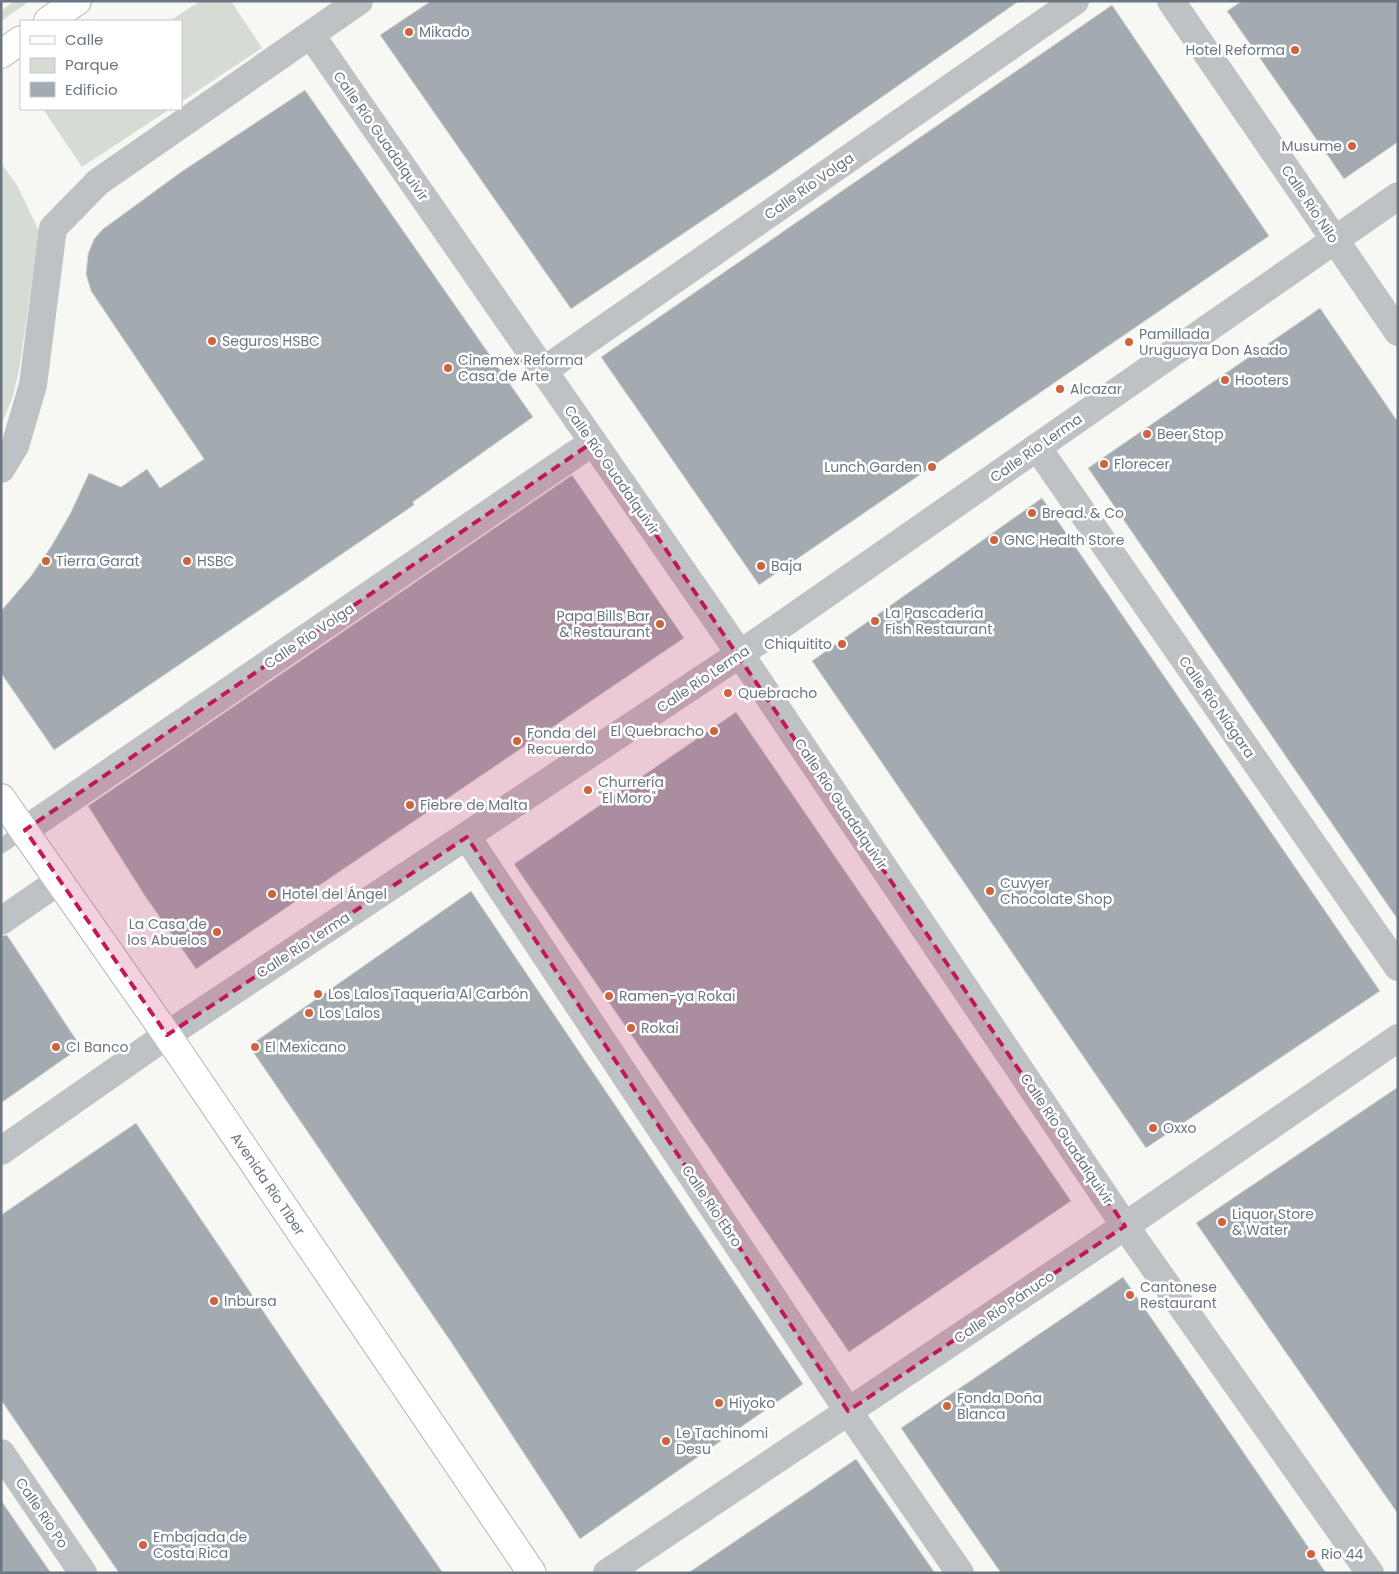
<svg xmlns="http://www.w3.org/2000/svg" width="1399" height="1574" viewBox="0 0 1399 1574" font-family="Poppins,sans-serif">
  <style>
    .green { fill: #d6dbd4 }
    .building { fill: #a4abb0; stroke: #d8d8d7 }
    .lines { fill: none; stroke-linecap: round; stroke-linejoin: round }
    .secondary-casing { stroke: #b2b6ba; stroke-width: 30 }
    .primary-casing { stroke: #b3b6ba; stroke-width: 30 }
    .service { stroke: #bfc2c5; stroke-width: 15 }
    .minor { stroke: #bfc2c5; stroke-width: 28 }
    .tertiary { stroke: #bfc2c5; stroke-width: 28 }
    .secondary { stroke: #fff; stroke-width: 28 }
    .primary { stroke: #fff; stroke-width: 28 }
    .marked { fill: #c2185b; fill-opacity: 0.2; stroke: #c2185b; stroke-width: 4; stroke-dasharray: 10 6; stroke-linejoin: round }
    .poi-dot { fill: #cd643e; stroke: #fff; stroke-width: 2 }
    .labels { text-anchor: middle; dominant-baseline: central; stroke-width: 5; stroke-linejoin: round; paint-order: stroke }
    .poi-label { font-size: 14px; fill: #6a7681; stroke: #fff; text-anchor: start }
    .street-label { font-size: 14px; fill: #6a7681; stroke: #fff }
  </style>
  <rect width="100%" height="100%" fill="#f7f7f4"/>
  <!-- green -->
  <g class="green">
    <path d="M15,1H30L1,21V11Z"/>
    <path d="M200,1H231L262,48L181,102V21H170Z"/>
    <path d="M43,109H170L82,167Z"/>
    <path d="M1,163L17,185L39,231L20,365L13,396L1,426Z"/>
  </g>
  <!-- building -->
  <g class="building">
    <path d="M431,1H1019L772,174L571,309L380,35Z"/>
    <path d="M1242,1H1398V142L1344,179L1227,11Z"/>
    <path d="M1112,5L1269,236L759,585L601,357Z"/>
    <path d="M305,90L533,417L413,502L414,505L54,750L1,673V611L31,576L52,545L70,514L89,473L121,487L147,469L160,488L204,459L91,291L86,274L88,254L94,239L103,229L181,172Z"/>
    <path d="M1320,308L1398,422V920L1088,468Z"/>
    <path d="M572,475L684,638L196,969L145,896L88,806Z"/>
    <path d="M1042,498L1380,991L1146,1148L812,661Z"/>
    <path d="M736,712L1071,1201L849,1352L514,864Z"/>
    <path d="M471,891L803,1384L580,1539L453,1345L249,1046Z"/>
    <path d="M7,935L81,1047L1,1103V936Z"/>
    <path d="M1398,1087V1514L1196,1223Z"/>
    <path d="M136,1123L307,1376L443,1573H119L1,1400V1215Z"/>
    <path d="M1123,1277L1201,1390L1326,1573H1001L942,1488L901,1428Z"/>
    <path d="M856,1459L935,1573H688L799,1498Z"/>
    <path d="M1,1500L24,1534L51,1573H1Z"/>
  </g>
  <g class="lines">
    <!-- secondary casing -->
    <g class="secondary-casing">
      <g id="secondary">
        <path d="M48,21L77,1"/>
        <path d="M1,54L21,40"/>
      </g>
    </g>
    <!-- primary casing -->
    <g class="primary-casing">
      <path id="primary" d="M1,798L167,1035L532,1573"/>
    </g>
    <!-- service -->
    <path class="service" d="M1,846L25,830"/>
    <!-- minor -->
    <g class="minor">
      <path d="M1171,1L1398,332"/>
      <path d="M311,35L740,654L1125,1226L1370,1573"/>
      <path d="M543,371L1075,1"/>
      <path d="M1037,447L1398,967"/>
      <path d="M25,830L593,442"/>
      <path d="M467,837L848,1411L960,1573"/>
      <path d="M1,921L59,881"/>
      <path d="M1,1151L167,1035L740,654L1398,196"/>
      <path d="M1,1453L83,1573"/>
      <path d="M607,1573L1125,1226L1398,1038"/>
    </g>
    <!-- tertiary -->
    <path class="tertiary" d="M1,469L15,446L33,385L53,228L98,182L359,1"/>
    <!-- secondary -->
    <use href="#secondary" class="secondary"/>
    <!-- primary -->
    <use href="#primary" class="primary"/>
  </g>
  <!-- marked area -->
  <path class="marked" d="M593,442L1125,1226L848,1411L467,837L167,1035L25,830Z"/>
  <!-- markers -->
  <g class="poi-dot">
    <circle cx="409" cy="32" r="5"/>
    <circle cx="1295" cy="50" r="5"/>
    <circle cx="1352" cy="146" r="5"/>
    <circle cx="212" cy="341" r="5"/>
    <circle cx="1129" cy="342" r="5"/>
    <circle cx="448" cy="368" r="5"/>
    <circle cx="1225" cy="380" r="5"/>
    <circle cx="1060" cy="389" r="5"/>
    <circle cx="1147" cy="434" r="5"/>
    <circle cx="1104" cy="464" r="5"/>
    <circle cx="932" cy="467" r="5"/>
    <circle cx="1032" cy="513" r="5"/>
    <circle cx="994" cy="540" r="5"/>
    <circle cx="46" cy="561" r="5"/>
    <circle cx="187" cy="561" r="5"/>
    <circle cx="761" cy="566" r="5"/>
    <circle cx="875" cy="621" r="5"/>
    <circle cx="660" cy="624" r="5"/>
    <circle cx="842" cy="644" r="5"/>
    <circle cx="728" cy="693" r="5"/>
    <circle cx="714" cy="731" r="5"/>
    <circle cx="517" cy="741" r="5"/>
    <circle cx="588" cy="790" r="5"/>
    <circle cx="410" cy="805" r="5"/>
    <circle cx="990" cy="891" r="5"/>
    <circle cx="272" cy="894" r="5"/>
    <circle cx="217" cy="932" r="5"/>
    <circle cx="318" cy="994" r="5"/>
    <circle cx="609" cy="996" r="5"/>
    <circle cx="309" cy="1013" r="5"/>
    <circle cx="631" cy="1028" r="5"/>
    <circle cx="56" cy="1047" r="5"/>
    <circle cx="255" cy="1047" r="5"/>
    <circle cx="1153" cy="1128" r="5"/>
    <circle cx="1222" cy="1222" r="5"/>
    <circle cx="1130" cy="1295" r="5"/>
    <circle cx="214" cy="1301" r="5"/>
    <circle cx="719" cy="1403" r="5"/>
    <circle cx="947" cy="1406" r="5"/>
    <circle cx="666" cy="1441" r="5"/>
    <circle cx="143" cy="1545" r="5"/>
    <circle cx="1311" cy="1554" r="5"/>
  </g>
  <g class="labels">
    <!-- poi labels -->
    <g class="poi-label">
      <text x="419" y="32">Mikado</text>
      <text x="1285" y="50" text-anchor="end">Hotel Reforma</text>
      <text x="1342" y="146" text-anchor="end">Musume</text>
      <text x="1139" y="334">Pamillada<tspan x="1139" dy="16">Uruguaya Don Asado</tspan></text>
      <text x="222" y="341">Seguros HSBC</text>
      <text x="458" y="360">Cinemex Reforma<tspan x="458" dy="16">Casa de Arte</tspan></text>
      <text x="1235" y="380">Hooters</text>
      <text x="1070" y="389">Alcazar</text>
      <text x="1157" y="434">Beer Stop</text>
      <text x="1114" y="464">Florecer</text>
      <text x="922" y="467" text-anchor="end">Lunch Garden</text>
      <text x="1042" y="513">Bread. &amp; Co</text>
      <text x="1004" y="540">GNC Health Store</text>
      <text x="56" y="561">Tierra Garat</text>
      <text x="197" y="561">HSBC</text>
      <text x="771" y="566">Baja</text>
      <text x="885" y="613">La Pascadería<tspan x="885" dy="16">Fish Restaurant</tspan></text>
      <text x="650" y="616" text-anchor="end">Papa Bills Bar<tspan x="650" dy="16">&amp; Restaurant</tspan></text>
      <text x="832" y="644" text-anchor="end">Chiquitito</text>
      <text x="738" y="693">Quebracho</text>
      <text x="704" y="731" text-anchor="end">El Quebracho</text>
      <text x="527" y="733">Fonda del<tspan x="527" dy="16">Recuerdo</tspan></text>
      <text x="598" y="782">Churrería<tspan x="598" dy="16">"El Moro"</tspan></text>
      <text x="420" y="805">Fiebre de Malta</text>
      <text x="1000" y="883">Cuvyer<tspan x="1000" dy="16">Chocolate Shop</tspan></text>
      <text x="282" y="894">Hotel del Ángel</text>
      <text x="207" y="924" text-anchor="end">La Casa de<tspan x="207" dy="16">los Abuelos</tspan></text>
      <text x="328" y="994">Los Lalos Taqueria Al Carbón</text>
      <text x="619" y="996">Ramen-ya Rokai</text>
      <text x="319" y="1013">Los Lalos</text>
      <text x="641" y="1028">Rokai</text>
      <text x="66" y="1047">CI Banco</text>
      <text x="265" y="1047">El Mexicano</text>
      <text x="1163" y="1128">Oxxo</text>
      <text x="1232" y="1214">Liquor Store<tspan x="1232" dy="16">&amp; Water</tspan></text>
      <text x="1140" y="1287">Cantonese<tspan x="1140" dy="16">Restaurant</tspan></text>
      <text x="224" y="1301">Inbursa</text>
      <text x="957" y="1398">Fonda Doña<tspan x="957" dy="16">Blanca</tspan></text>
      <text x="729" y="1403">Hiyoko</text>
      <text x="676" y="1433">Le Tachinomi<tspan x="676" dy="16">Desu</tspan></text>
      <text x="153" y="1537">Embajada de<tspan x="153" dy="16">Costa Rica</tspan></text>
      <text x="1321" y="1554">Rio 44</text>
    </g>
    <!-- street labels -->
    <g class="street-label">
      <text transform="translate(381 136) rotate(55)">Calle Río Guadalquivir</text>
      <text transform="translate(809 186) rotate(-35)">Calle Río Volga</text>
      <text transform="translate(1310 204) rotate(56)">Calle Río Nilo</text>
      <text transform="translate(1036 448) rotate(-35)">Calle Río Lerma</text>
      <text transform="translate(612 470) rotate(55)">Calle Río Guadalquivir</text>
      <text transform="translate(309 636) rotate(-34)">Calle Río Volga</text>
      <text transform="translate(703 679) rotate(-34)">Calle Río Lerma</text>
      <text transform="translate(1217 707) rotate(55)">Calle Río Niágara</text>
      <text transform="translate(841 804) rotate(56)">Calle Río Guadalquivir</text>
      <text transform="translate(303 945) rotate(-33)">Calle Río Lerma</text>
      <text transform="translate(1067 1139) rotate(56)">Calle Río Guadalquivir</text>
      <text transform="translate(268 1184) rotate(56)">Avenida Río Tíber</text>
      <text transform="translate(712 1206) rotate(56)">Calle Río Ebro</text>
      <text transform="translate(1004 1307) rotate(-34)">Calle Río Pánuco</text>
      <text transform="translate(42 1513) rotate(56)">Calle Río Po</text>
    </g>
  </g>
  <!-- border -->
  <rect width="1399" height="1574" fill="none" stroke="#6a7681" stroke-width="5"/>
  <!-- legend -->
  <rect x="20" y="20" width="162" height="90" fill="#ffffff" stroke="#c3c8cd"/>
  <rect x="30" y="36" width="25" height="8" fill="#ffffff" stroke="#c3c8cd"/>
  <text x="65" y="45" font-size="15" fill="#6a7681">Calle</text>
  <rect x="30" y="58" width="25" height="15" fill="#d6dbd4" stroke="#c3c8cd"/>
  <text x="65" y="70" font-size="15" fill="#6a7681">Parque</text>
  <rect x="30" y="82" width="25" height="15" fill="#a4abb0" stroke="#c3c8cd"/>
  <text x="65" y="95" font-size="15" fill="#6a7681">Edificio</text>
</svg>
